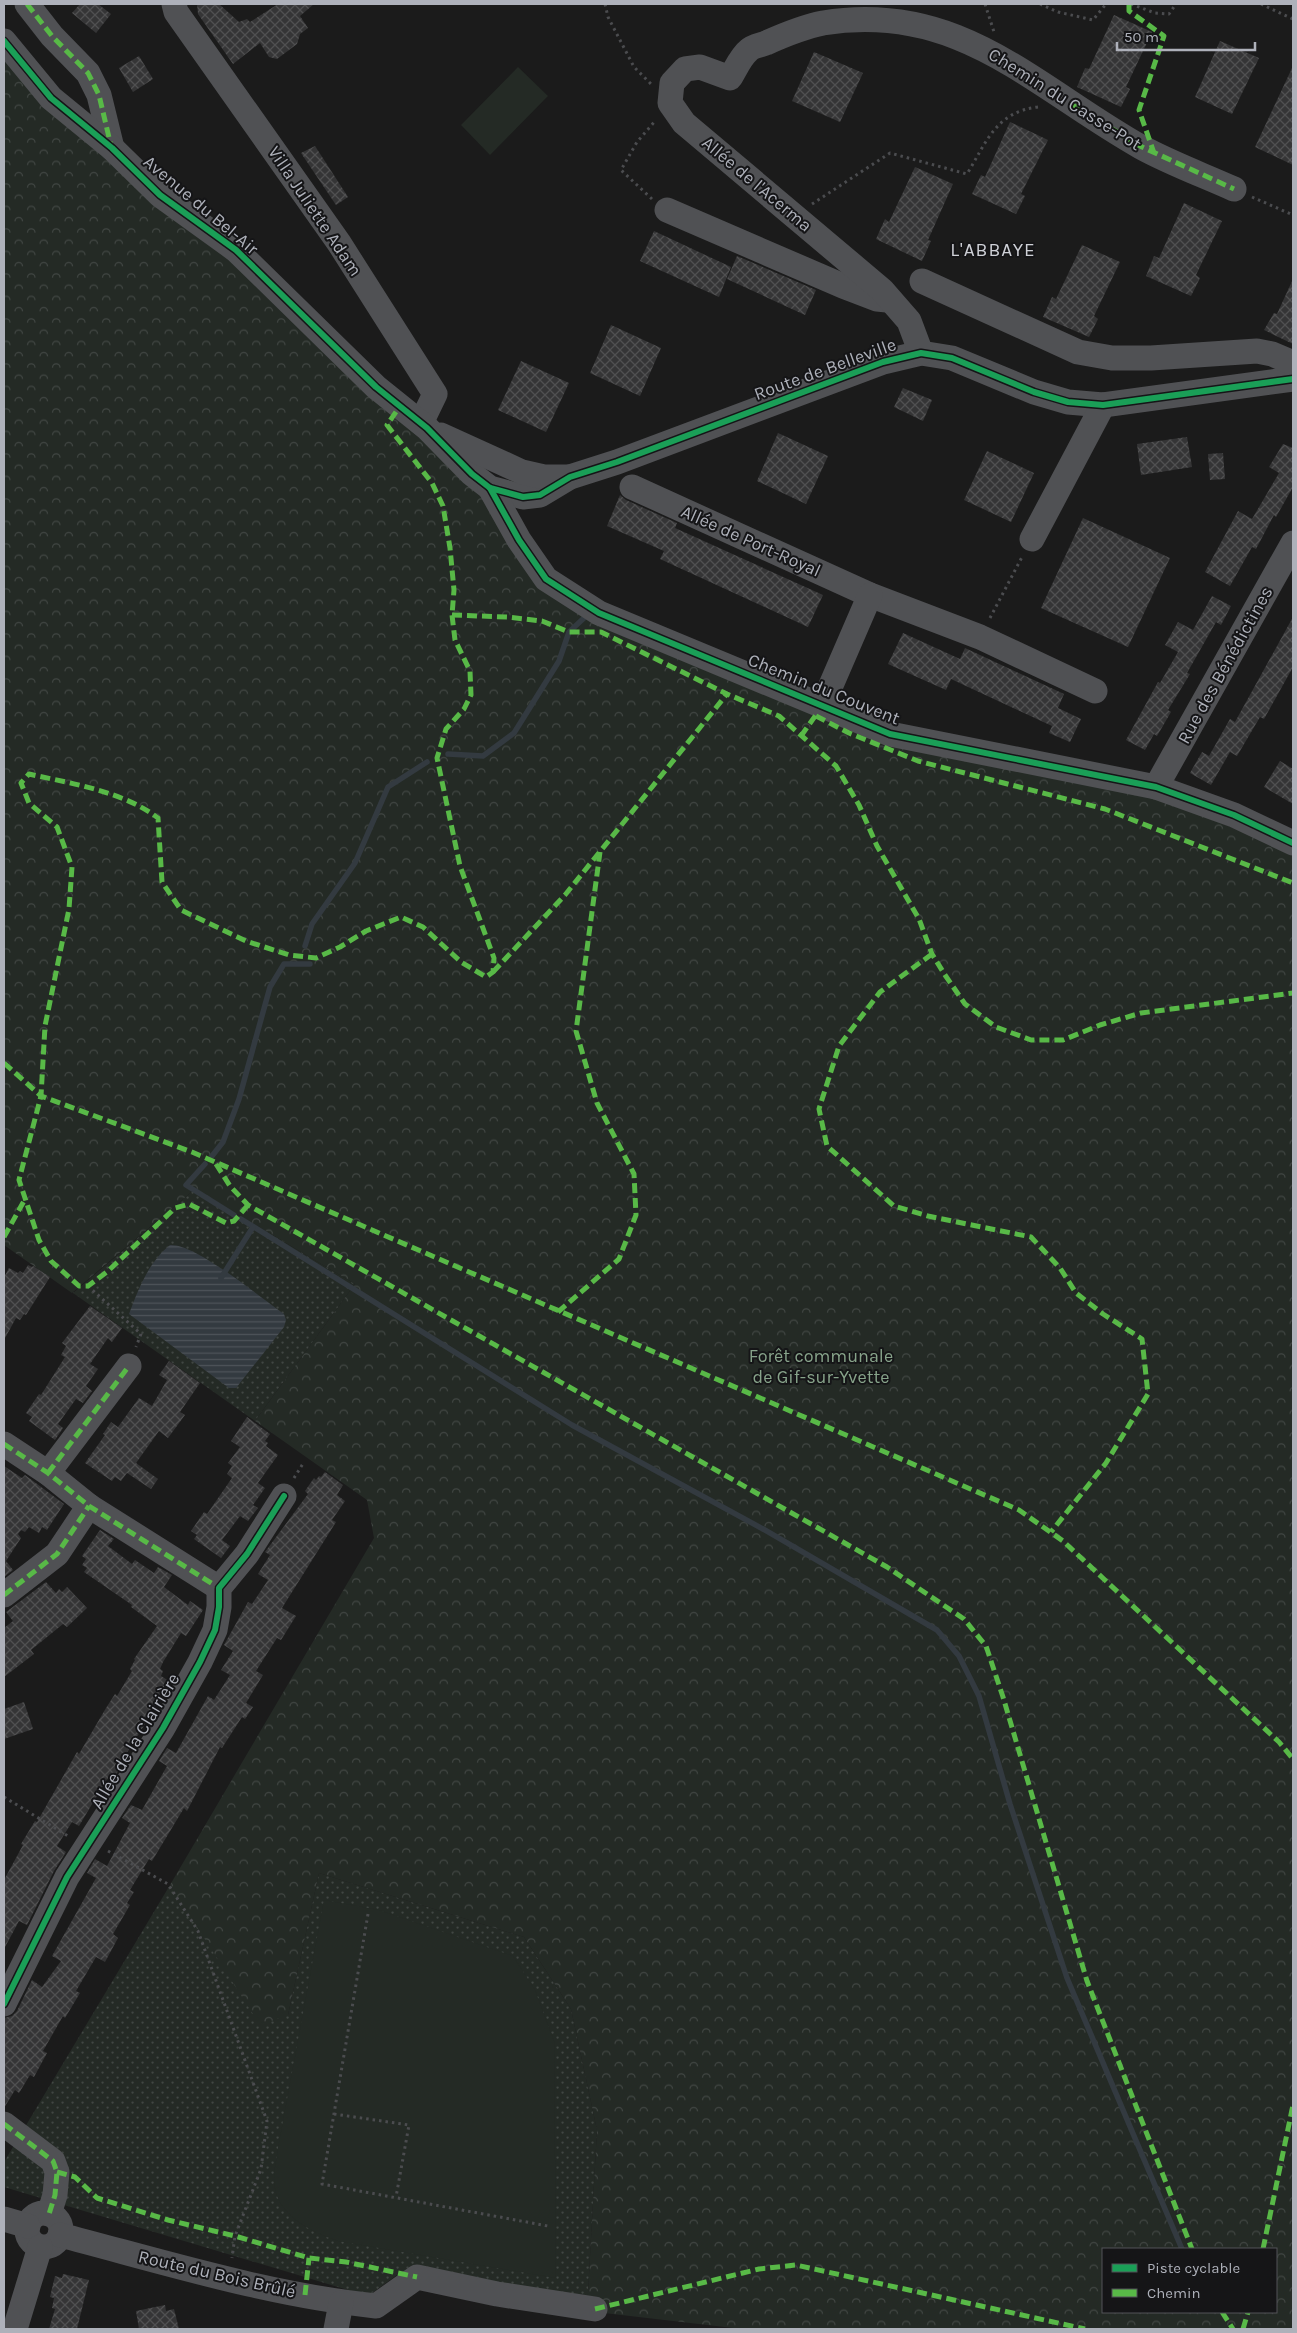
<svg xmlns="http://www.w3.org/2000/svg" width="1297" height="2333" viewBox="0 0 1297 2333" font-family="Karla,sans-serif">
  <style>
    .grass { fill: url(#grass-dots) }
    .forest { fill: url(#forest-crowns); fill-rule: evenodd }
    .garden { fill: #242a25 }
    .water { fill: url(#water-rules) }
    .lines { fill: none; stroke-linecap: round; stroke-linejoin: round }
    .stream { stroke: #333a40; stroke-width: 5.5 }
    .building { fill: url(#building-cross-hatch) }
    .path { stroke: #4b4c4f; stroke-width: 3; stroke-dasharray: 2.5 4; stroke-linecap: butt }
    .minor { stroke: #505154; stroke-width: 25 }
    .quiet { stroke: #58b947; stroke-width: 5; stroke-dasharray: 10 5; stroke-linecap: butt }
    .cycleway-casing { stroke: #151517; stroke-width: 9 }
    .cycleway { stroke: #1a9f57; stroke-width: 6 }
    .labels { text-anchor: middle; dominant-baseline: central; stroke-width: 4; stroke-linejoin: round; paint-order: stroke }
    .street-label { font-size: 18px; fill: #aeb1ba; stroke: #151517 }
    .park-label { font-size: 18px; fill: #87a38a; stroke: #151517 }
    .neighbourhood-label { font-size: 19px; letter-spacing: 1px; fill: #cfd1d7; stroke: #151517 }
  </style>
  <defs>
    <pattern id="grass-dots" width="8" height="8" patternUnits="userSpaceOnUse" patternTransform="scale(1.25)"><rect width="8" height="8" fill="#242a25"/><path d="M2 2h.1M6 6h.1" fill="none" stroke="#414643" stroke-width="1.8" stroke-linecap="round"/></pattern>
    <pattern id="forest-crowns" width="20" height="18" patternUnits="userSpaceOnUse" patternTransform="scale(1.25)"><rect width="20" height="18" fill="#242a25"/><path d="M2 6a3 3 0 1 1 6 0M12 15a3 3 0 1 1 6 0" fill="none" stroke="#414643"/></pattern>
    <pattern id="water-rules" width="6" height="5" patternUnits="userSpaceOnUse" patternTransform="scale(1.25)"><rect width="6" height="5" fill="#333a40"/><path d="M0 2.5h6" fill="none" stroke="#4e545a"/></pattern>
    <pattern id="building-cross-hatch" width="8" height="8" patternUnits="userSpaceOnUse" patternTransform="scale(1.25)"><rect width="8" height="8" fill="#353536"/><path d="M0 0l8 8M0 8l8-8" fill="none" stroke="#505051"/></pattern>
  </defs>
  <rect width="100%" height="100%" fill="#1b1b1b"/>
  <!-- grass -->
  <g class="grass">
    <path d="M195,1189L355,1284L255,1421L73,1293Z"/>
    <path d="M319,1873L524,1937L571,2009L597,2130L587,2311L397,2275L368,2296L4,2187V2162L170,1885L194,1919L288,2015Z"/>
  </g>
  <!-- forest -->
  <path class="forest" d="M4,55L221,252L483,496L539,587L782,696L1154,795L1293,853V2329H742L587,2311L597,2130L571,2009L524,1937L319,1873L288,2015L260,2025L170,1885L374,1538L367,1500L255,1421L355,1284L195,1189L72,1293L4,1245ZM1103,2249H1276V2312H1103Z"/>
  <!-- garden -->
  <g class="garden">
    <path d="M518,67L548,96L490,155L461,125Z"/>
    <path d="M324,1900L379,1910L513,1956L535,1990L554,2041L556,2278L338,2241C309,2231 274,2214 274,2179C274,2169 277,2158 278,2148Z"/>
  </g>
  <!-- water -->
  <path class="water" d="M170,1245C195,1243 261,1298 284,1314L286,1320L284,1327L236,1388H229L129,1314C139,1288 148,1263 170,1245Z"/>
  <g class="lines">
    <!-- stream -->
    <g class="stream">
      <path d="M448,754L483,756L514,733L559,661L569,632L584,618"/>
      <path d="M305,946L312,924L355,863L388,787L427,762"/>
      <path d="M212,1156L223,1142L239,1099L270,987L284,964H310"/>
      <path d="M205,1164L186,1185L234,1215"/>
      <path d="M241,1219L572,1425L763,1529L937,1630L959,1656L979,1696L1010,1804L1067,1978L1182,2249"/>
      <path d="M221,1278L253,1227"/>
    </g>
  </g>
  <!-- building -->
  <g class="building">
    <path d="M80,4H98L111,14L96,33L72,13Z"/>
    <path d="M197,4H219L239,22L247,19L250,22L278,4H314L300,16L308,28L300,34L297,44L277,59L269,57L260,43L233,64L198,14Z"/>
    <path d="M1114,15L1152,32L1126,87L1130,89L1121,107L1077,87L1085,68L1089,69Z"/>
    <path d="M1220,41L1259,58L1232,114L1195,97Z"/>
    <path d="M814,52L863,73L840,122L792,101Z"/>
    <path d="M139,56L153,79L133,92L119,68Z"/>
    <path d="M1293,66V165L1255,147Z"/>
    <path d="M1010,122L1048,140L1021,194L1025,196L1016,214L972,194L981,175L985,177Z"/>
    <path d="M315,146L348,197L336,205L301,153Z"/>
    <path d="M915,167L953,184L928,240L931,241L922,261L876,239L885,219L889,222Z"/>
    <path d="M1184,203L1222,221L1196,275L1200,278L1191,296L1146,276L1154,256L1159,258Z"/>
    <path d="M654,231L731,267L719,297L640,261Z"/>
    <path d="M1082,245L1120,262L1094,316L1098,319L1089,337L1043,317L1052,297L1056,299Z"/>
    <path d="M737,256L816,290L805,315L727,279Z"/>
    <path d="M1293,279V344L1264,330L1274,313L1277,314Z"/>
    <path d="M611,325L661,348L640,396L590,373Z"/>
    <path d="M521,361L569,383L546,432L498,410Z"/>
    <path d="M903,388L932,400L923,421L894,407Z"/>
    <path d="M778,433L828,456L806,504L757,481Z"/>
    <path d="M1187,437L1192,467L1141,475L1137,444Z"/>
    <path d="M1283,444L1293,448V487L1276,517L1274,515L1256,549L1252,547L1230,586L1205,572L1238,511L1252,519L1279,473L1269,467Z"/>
    <path d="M987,451L1034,473L1011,522L964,500Z"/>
    <path d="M1223,453L1225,479L1210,480L1208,454Z"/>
    <path d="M620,495L626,500L677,523L675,528L823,595L808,627L660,559L664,551L607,526Z"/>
    <path d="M1083,518L1170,558L1128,647L1041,608Z"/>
    <path d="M1212,596L1231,606L1221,625L1216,622L1187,673L1190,674L1168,710L1171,712L1157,736L1154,734L1145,750L1126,740L1158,682L1160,683L1178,652L1165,645L1178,622L1193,630Z"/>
    <path d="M1293,617V667L1264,719L1260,717L1237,756L1230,752L1211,785L1190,773L1202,752L1209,756L1230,719L1235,722Z"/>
    <path d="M903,633L960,659L965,648L1064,694L1058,708L1081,719L1070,742L1049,733L1052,726L951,679L946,690L888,664Z"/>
    <path d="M1280,761L1293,769V804L1264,787Z"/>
    <path d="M28,1265L32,1267L33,1266L50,1277L26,1315L24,1314L20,1320L16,1318L4,1340V1277L9,1268L18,1273L20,1271L23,1273Z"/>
    <path d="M90,1306L122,1328L112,1342L108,1338L90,1364L98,1369L86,1386L92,1391L83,1403L76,1399L58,1424L63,1428L55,1440L29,1421L32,1417L26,1413L39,1394L41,1395L65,1357L61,1355L66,1346L62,1343Z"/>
    <path d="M169,1361L200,1383L180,1412L185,1415L168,1438L159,1431L136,1463L158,1479L151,1489L127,1473L121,1481L115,1477L112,1481L85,1463L105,1435L103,1434L111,1422L118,1427L139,1398L152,1406L167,1380L159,1375Z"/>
    <path d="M247,1417L270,1434L265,1441L268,1443L266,1446L278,1455L258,1483L265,1488L253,1505L258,1508L248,1521L240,1516L222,1540L230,1546L221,1558L194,1539L197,1535L191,1531L204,1512L207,1514L232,1478L227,1474L232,1466L228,1463L240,1447L231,1441Z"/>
    <path d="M4,1466L22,1478L25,1475L64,1504L47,1530L42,1527L39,1533L29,1527L25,1532L21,1530L18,1534L21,1538L6,1561L13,1570L4,1577Z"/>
    <path d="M325,1472L343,1485L337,1495L345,1501L332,1520L336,1522L282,1608L296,1616L281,1640L277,1638L256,1671L263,1675L246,1703L253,1707L245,1719L242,1717L222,1748L220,1747L187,1811L184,1808L152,1861L149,1859L130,1890L134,1892L127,1903L130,1905L113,1934L118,1938L105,1962L96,1957L76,1991L80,1993L65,2018L63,2016L43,2051L47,2053L34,2077L30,2075L19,2093L15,2090L4,2108V2018L12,2016L17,2011L32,1980L42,1987L61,1961L52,1956L96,1878L87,1873L95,1859L107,1866L130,1823L122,1818L131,1805L142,1810L167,1766L159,1761L167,1748L176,1753L208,1696L214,1700L230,1675L221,1670L233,1651L224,1645L248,1602L252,1604L268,1580L258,1574L270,1555L265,1552L308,1494L305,1491L314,1478L316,1480L319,1476L321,1477Z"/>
    <path d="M100,1530L114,1539L108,1546L132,1564L135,1560L154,1573L158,1567L172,1575L164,1587L188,1605L190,1601L203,1610L186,1636L181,1633L163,1662L160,1669L163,1671L161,1676L169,1681L152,1710L155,1712L151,1721L148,1725L145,1724L118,1767L120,1768L112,1781L107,1779L79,1826L72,1822L57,1846L66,1852L54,1871L27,1925L19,1921L4,1949V1880L23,1845L21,1844L35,1821L37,1822L77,1752L79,1754L106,1708L115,1694L117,1696L132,1671L130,1669L135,1660L134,1659L157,1626L131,1607L132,1605L84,1572L87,1568L82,1565L86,1559L82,1556Z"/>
    <path d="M46,1582L56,1593L59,1589L62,1592L67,1587L87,1608L67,1627L63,1624L31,1650L34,1654L4,1677V1628L13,1621L6,1612Z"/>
    <path d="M24,1702L33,1729L4,1739V1709Z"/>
    <path d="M63,2274L89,2280L77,2329H49L55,2309L52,2308L54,2298L50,2297L55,2276L62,2278Z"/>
    <path d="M165,2305L166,2311L174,2309L179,2329H139L136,2311Z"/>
  </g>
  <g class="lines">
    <!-- path -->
    <g class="path">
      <path d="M605,4L608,17L634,67L651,84"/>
      <path d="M985,4L994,32"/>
      <path d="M1040,4L1058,12L1093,20L1106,4"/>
      <path d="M1131,4L1155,13L1169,14L1176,4"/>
      <path d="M1261,4L1293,19"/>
      <path d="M1252,197L1293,215"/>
      <path d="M652,199L621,170L637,142L656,120"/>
      <path d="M812,204L890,153L967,174C987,141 996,112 1038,107"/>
      <path d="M990,618L1022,557"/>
      <path d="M88,1286L141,1334L136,1347"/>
      <path d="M294,1478L304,1462"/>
      <path d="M4,1797L68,1836"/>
      <path d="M108,1851L168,1884L198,1931L267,2121L261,2169L235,2236L232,2258"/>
      <path d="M368,1914L322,2184L548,2226"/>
      <path d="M334,2114L409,2125L396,2197"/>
    </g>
    <!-- minor -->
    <g class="minor">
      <path d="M27,4L52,36L88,73L99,95L112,148"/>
      <path d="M174,4L176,12L339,243L435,394L421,423"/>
      <path d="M4,41L51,98L112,148L160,195L236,250L376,387L427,428L472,474L490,488L523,497L540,495L570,477L617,462L883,362L921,353L952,358L1034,392L1068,402L1103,405L1293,379"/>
      <path d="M667,210L843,286L877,299L887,300"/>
      <path d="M922,281L1078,352L1112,358H1151L1257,351L1272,354L1293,363"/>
      <path d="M921,353L909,321L882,290L684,123L670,103L672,83L685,69L700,67L730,78C735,70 741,56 749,50C753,46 761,45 766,43C786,34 803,27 823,23C959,1 1033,86 1141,147C1170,163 1203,175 1234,189"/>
      <path d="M441,435L522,472L544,477H570"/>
      <path d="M632,487L870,595L980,637L1095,691"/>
      <path d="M490,488L519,540L546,579L599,613L890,734L1156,787L1234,815L1293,843"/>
      <path d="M1032,539L1103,405"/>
      <path d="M822,706L870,595"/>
      <path d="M1156,787L1293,543"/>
      <path d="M4,1444L48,1473L89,1506L219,1588"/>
      <path d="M48,1473L129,1366"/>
      <path d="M4,1595L57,1554L89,1506"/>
      <path d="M4,2004L67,1877L163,1728L200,1662L215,1630L219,1607V1588L247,1554L284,1496"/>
      <path d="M4,2124L53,2161L57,2172L55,2195L49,2214"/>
      <circle cx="44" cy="2230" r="17"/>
      <path d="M4,2219L28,2226"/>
      <path d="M60,2235C164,2262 269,2295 376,2306L417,2277L497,2294L595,2309"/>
      <path d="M15,2329L40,2247"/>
      <path d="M336,2329L341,2303"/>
    </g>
    <!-- quiet -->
    <g class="quiet">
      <path d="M27,4L52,36L88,73L99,95L111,146"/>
      <path d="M1129,4V11L1164,36L1139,110L1154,153"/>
      <path d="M1071,104L1142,147L1234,189"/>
      <path d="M452,615L507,617L542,621L569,632H601L727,694L779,716L836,766L859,805L877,846L919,919L932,954L945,975L965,1004L996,1027L1031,1040H1063L1100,1025L1141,1013L1293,993"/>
      <path d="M816,716L849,733L918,761L1105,809L1293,883"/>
      <path d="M801,736L818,712"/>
      <path d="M932,954L880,992L839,1046L819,1109L827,1146L894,1206L928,1216L1031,1237L1060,1268L1076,1293L1103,1314L1142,1339L1148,1394L1106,1463L1051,1532"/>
      <path d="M493,972L565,895L727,694"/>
      <path d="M4,1063L41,1096L192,1152L1019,1510L1063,1541L1279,1742L1293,1759"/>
      <path d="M216,1164L230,1186L248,1205L887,1567L964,1619L986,1646L1003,1697L1087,1981L1192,2249"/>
      <path d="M248,1205L234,1221L226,1223L189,1204L175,1208L108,1271L88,1286H79L51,1261L39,1240L19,1180L41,1096L45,1026L69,909L72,867L57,827L29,803L21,783L29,774C73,784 122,791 158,818L162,882L181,910L246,941L289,955L316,958L340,947L366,931L401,917L423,927L461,962L486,977L493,972L494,958L460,866L437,758L446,729L464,709L471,695L470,671L455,640L452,615L454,590L450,548L443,506L432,483L387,425L400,406"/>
      <path d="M4,1237L24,1201"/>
      <path d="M558,1312L619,1259L636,1215L634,1174L597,1103L576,1031L600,852"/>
      <path d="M4,1444L48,1473L89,1506L219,1588"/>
      <path d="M48,1473L129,1366"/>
      <path d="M4,1595L57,1554L89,1506"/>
      <path d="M4,2124L53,2161L57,2172L55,2195L49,2214"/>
      <path d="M57,2172L75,2177L97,2198L168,2220L235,2236L309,2258L346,2262L417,2277"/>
      <path d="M1263,2249L1293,2105"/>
      <path d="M305,2295L309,2258"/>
      <path d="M595,2309L759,2269L796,2265L1085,2329"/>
      <path d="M1222,2312L1233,2329"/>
      <path d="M1243,2329L1248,2312"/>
    </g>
    <!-- cycleway casing -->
    <g class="cycleway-casing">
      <g id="cycleway">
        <path d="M4,41L51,98L112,148L160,195L236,250L376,387L427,428L472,474L490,488L523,497L540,495L570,477L617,462L883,362L921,353L952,358L1034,392L1068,402L1103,405L1293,379"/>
        <path d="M490,488L519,540L546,579L599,613L890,734L1156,787L1234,815L1293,843"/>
        <path d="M4,2004L67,1877L163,1728L200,1662L215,1630L219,1607V1588L247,1554L284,1496"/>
      </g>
    </g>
    <!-- cycleway -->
    <use href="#cycleway" class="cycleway"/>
  </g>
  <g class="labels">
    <!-- street labels -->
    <g class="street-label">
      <text transform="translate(1065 99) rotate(32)">Chemin du Casse-Pot</text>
      <text transform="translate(757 184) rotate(40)">Allée de l'Acerma</text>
      <text transform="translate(201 205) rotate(40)">Avenue du Bel-Air</text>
      <text transform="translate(315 211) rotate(56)">Villa Juliette Adam</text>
      <text transform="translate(825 369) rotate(-20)">Route de Belleville</text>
      <text transform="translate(751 541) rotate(24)">Allée de Port-Royal</text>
      <text transform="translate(1225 665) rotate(-61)">Rue des Bénédictines</text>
      <text transform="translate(824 689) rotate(22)">Chemin du Couvent</text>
      <text transform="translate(135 1741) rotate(-59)">Allée de la Clairière</text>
      <text transform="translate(217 2274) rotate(13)">Route du Bois Brûlé</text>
    </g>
    <!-- park labels -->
    <g class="park-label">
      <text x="821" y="1356">Forêt communale<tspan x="821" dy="21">de Gif-sur-Yvette</tspan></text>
    </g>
    <!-- neighbourhood labels -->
    <g class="neighbourhood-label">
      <text x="993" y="250">L'ABBAYE</text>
    </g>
  </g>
  <!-- border -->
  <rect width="1297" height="2333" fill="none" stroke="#aeb1ba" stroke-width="10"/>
  <!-- legend -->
  <rect x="1102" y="2248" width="175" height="65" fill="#151517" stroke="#525358"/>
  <rect x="1112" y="2264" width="25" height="8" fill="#1a9f57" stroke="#525358"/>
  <text x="1147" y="2273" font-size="15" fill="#aeb1ba">Piste cyclable</text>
  <rect x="1112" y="2289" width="25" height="8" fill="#58b947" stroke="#525358"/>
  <text x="1147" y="2298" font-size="15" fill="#aeb1ba">Chemin</text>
  <!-- scale -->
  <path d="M1117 42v8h138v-8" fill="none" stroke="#aeb1ba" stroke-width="2.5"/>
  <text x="1124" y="42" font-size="15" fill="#aeb1ba" stroke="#151517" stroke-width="4" paint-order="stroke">50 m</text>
</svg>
